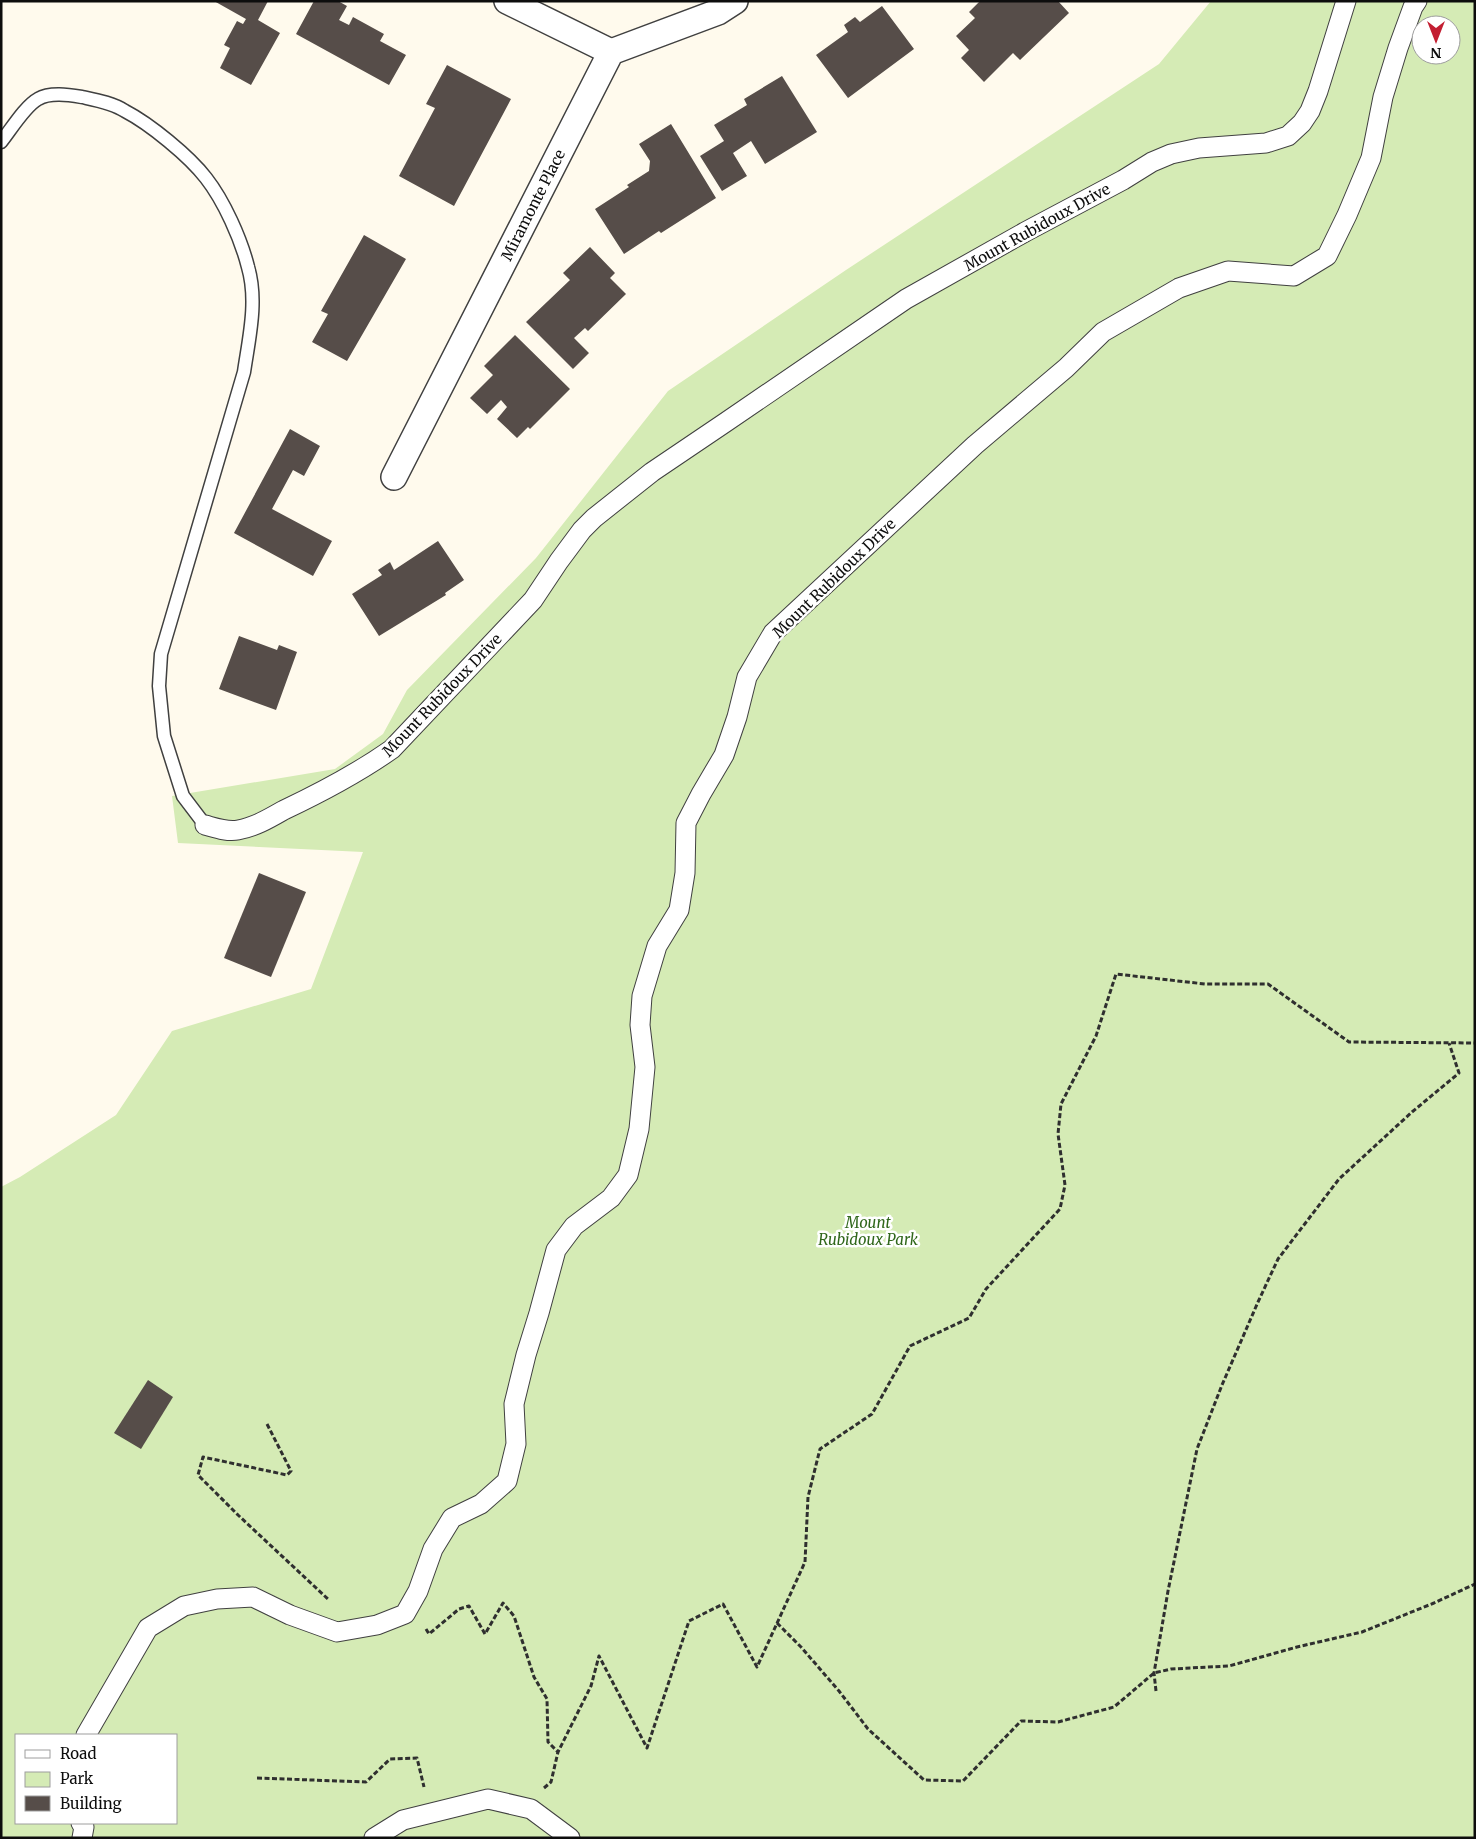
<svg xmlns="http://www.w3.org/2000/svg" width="1476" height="1839" viewBox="0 0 1476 1839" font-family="Merriweather,serif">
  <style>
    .green { fill: #d5ebb5; fill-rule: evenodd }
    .building { fill: #564d49 }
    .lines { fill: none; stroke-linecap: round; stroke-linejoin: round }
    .service-casing { stroke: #404040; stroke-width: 15 }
    .pedestrian-casing { stroke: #404040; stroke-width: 21 }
    .minor-casing { stroke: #404040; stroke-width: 28 }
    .path { stroke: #2f2f2f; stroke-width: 3; stroke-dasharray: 5 2.5; stroke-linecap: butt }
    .service { stroke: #fff; stroke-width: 12 }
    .pedestrian { stroke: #fff; stroke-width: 19 }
    .minor { stroke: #fff; stroke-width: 25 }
    .labels { text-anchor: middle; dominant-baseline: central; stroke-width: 5; stroke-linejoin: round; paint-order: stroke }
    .street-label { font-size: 15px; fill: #0d0d0d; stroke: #fff }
    .park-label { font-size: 15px; font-style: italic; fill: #30671b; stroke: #fff }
  </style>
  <rect width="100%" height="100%" fill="#fffaed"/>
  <!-- green -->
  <path class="green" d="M1211,1H1475V1838H1V1187L20,1177L116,1115L172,1031L311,989L363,852L178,843L172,796L335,769L383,734L407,690L536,558L668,391L846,270L1159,64ZM1421,25H1451V55H1421ZM16,1735H176V1823H16Z"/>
  <!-- building -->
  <g class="building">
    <path d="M214,1H268L258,20L280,33L251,85L220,68L230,48L224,45L237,21L243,24L246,19Z"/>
    <path d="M314,1H338L347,6L339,20L349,25L353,17L384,34L380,41L406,55L389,85L296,34Z"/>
    <path d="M980,1H1058L1069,13L1020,60L1013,53L984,82L961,58L969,50L956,36L975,18L969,12Z"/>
    <path d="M882,6L914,49L848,98L816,55L848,32L844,25L855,17L860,22Z"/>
    <path d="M447,65L511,99L454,206L399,176L435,108L426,104Z"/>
    <path d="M782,76L817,132L765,164L751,141L733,153L747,176L722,191L700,156L724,141L714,125L747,105L744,99Z"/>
    <path d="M671,124L716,198L661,233L659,231L624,254L595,209L629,187L627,185L649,171L650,161L639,144Z"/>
    <path d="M364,235L406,259L347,361L312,342L328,314L321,311Z"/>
    <path d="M590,247L615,273L610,278L626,294L588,331L585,328L574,338L589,353L573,369L526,322L570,280L563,273Z"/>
    <path d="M515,335L570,389L530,429L528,427L517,438L497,419L507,407L501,400L487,414L470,398L493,375L484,366Z"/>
    <path d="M290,429L320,446L304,476L293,470L272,509L332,541L313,576L234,533Z"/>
    <path d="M438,541L464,580L445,593L446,595L379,636L352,594L382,575L378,570L390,562L394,570Z"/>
    <path d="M239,636L277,650L279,645L297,652L276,710L219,689Z"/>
    <path d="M259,873L306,892L271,977L224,958Z"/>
    <path d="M148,1380L173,1397L141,1449L114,1433Z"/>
  </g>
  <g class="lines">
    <!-- service casing -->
    <g class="service-casing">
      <path id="service" d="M1,142C10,131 25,106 38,99C50,92 69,95 82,97C96,100 113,103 125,111C150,124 189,156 206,178C224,201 241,239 248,267C258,301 249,338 244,372L161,654L159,686L164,736L183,796L205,825"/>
    </g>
    <!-- pedestrian casing -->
    <g class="pedestrian-casing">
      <g id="pedestrian">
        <path d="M205,825C216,828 227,832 238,830C255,827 270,818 284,810C322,792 358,773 392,749L533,600L559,561L582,530L594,518L652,472L726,422L906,299L1025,232L1123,180L1152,162L1171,154L1199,148L1266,143L1288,136L1302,123L1310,111L1318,91L1346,1"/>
        <path d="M86,1735L148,1628L184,1606L217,1599L253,1597L290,1615L337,1632L377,1625L405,1614L418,1591L433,1549L452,1518L481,1504L507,1481L516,1444L514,1404L526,1355L539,1313L556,1250L574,1226L611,1198L628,1175L639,1129L645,1067L640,1025L642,996L657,946L679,910L685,873L686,823L701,794L724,755L737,717L747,677L773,633L975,445L1066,368L1103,332L1179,288L1228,271L1294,276L1327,256L1347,215L1371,158L1383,97L1398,48L1413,7L1417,1"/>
        <path d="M81,1823L84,1827L82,1838"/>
        <path d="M374,1838L403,1820L488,1799L531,1809L570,1838"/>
      </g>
    </g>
    <!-- minor casing -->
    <g class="minor-casing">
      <g id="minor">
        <path d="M507,1L611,52"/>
        <path d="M394,477L611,52L718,12L735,1"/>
      </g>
    </g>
    <!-- path -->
    <g class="path">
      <path d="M267,1424L291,1471L287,1475L203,1457L198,1475L238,1515L329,1600"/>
      <path d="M777,1623L801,1647L839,1691L868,1729L924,1780L963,1781L1021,1721L1058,1722L1114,1707L1154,1673L1171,1669L1229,1666L1297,1647L1362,1632L1434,1603L1475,1584"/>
      <path d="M426,1629L429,1634L459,1609L469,1606L485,1634L503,1603L514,1616L534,1677L547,1699L548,1742L558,1752"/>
      <path d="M1156,1691L1154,1673L1168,1591L1197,1449L1222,1385L1258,1302L1278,1259L1339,1179L1412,1112L1459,1073L1449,1043"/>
      <path d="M257,1778L366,1782L390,1759L417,1758L424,1787"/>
      <path d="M544,1788L551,1782L558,1752L591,1686L599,1656L647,1748L689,1621L723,1604L757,1667L805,1562L808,1497L820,1449L872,1414L910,1346L969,1318L986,1289L1060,1209L1065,1185L1058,1134L1061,1104L1096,1036L1116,974L1205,984H1268L1349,1042L1475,1043"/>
    </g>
    <!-- service -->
    <use href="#service" class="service"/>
    <!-- pedestrian -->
    <use href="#pedestrian" class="pedestrian"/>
    <!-- minor -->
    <use href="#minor" class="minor"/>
  </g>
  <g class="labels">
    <!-- street labels -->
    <g class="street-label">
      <text transform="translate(533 205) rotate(-63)">Miramonte Place</text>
      <text transform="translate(1037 227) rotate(-29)">Mount Rubidoux Drive</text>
      <text transform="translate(834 578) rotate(-44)">Mount Rubidoux Drive</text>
      <text transform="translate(442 695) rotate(-46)">Mount Rubidoux Drive</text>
    </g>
    <!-- park labels -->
    <g class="park-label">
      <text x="868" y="1222">Mount<tspan x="868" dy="17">Rubidoux Park</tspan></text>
    </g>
  </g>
  <!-- border -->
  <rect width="1476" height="1839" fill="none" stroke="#0d0d0d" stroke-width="5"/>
  <!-- legend -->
  <rect x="15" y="1734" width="162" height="90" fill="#ffffff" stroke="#9e9e9e"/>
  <rect x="25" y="1750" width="25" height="8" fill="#ffffff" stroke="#9e9e9e"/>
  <text x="60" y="1759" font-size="15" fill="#0d0d0d">Road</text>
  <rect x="25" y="1772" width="25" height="15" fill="#d5ebb5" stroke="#9e9e9e"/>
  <text x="60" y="1784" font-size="15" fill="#0d0d0d">Park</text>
  <rect x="25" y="1796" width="25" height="15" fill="#564d49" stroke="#9e9e9e"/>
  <text x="60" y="1809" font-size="15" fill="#0d0d0d">Building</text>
  <!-- north arrow -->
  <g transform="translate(1436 40) rotate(180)"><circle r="24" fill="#ffffff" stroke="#9e9e9e"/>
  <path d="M0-4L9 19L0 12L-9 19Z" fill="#c31f32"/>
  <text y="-8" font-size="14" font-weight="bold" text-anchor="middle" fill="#0d0d0d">N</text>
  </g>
</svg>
